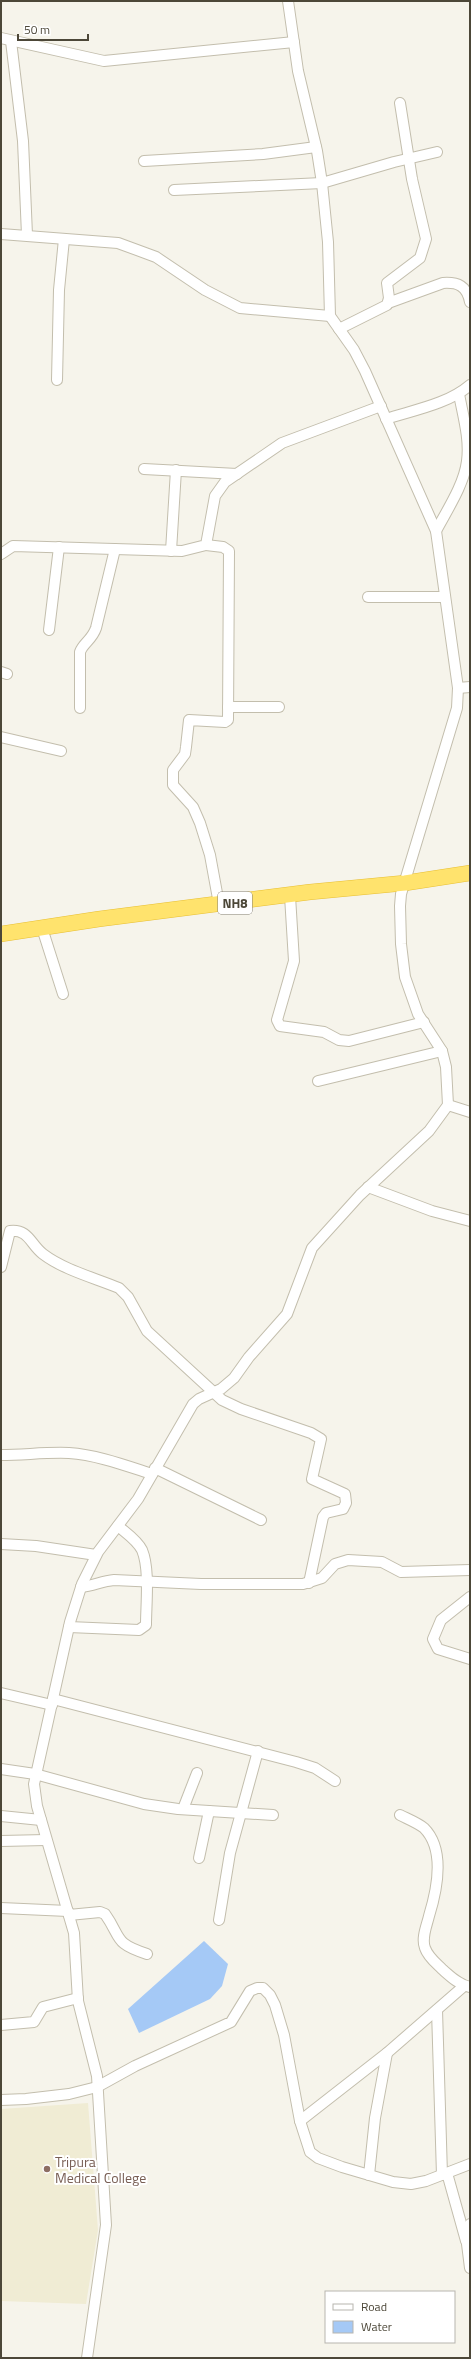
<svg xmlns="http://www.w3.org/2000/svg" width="471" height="2359" viewBox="0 0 471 2359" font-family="'Titillium Web',sans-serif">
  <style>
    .education { fill: #f0ecd4 }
    .water { fill: #a5c9f6 }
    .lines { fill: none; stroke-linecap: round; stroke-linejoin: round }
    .minor-casing { stroke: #c3bead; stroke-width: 12 }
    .highway-casing { stroke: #e8bf33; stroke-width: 16 }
    .minor { stroke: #fff; stroke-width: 10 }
    .highway { stroke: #ffe36d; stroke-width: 15 }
    .education-dot { fill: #8d6e63; stroke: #fff; stroke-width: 1.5 }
    .labels { text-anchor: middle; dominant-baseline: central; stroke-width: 4; stroke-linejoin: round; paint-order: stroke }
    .shield { fill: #fff; stroke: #827e74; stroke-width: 1 }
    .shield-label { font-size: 13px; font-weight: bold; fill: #4c4738 }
    .education-label { font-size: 14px; fill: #785e54; stroke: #fff; text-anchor: start }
  </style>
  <rect width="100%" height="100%" fill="#f6f4eb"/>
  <!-- education -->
  <path class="education" d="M88,2103L98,2230L86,2304L1,2301V2109Z"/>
  <!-- water -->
  <path class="water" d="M204,1941L228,1964L222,1986L210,1999L139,2033L128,2009Z"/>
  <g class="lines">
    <!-- minor casing -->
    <g class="minor-casing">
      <g id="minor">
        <path d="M1,38L104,61L294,42"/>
        <path d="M11,41L23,141L27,235"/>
        <path d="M144,161L263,154L316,147"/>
        <path d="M174,190L322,183L394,162L437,152"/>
        <path d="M1,234L118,243L156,257L205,290L240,308L330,316"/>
        <path d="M388,303L443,283C458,282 467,286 470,302"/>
        <path d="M339,329L387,305L389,298L387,283L420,258L426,239L412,179L400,103"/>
        <path d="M57,380L59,290L64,239"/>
        <path d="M386,419C414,410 448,404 470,385"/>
        <path d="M144,469L237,474"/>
        <path d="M436,531C447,510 464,485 467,461C470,439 463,416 459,394"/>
        <path d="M206,545L223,547L229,551L228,720L225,722L189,720L186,747L185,754L173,770V785L193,807L200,823L210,855L219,904"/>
        <path d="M171,551L176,470"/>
        <path d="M1,554L13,546L182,551L206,545L215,496L225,482L282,443L381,406"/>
        <path d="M368,597H445"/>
        <path d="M49,630L59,547"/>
        <path d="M1,672L7,674"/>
        <path d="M458,688L470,687"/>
        <path d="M228,707H279"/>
        <path d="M80,708V652C83,643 92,640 96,628L115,549"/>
        <path d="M1,737L61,751"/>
        <path d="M290,896L294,961L277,1020L280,1026L324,1032L339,1040L349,1041L424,1022"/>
        <path d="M42,928L63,994"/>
        <path d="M318,1081L442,1051"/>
        <path d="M448,1105L470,1112"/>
        <path d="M368,1187L432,1211L470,1221"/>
        <path d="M1,1267L10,1231C29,1229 30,1244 43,1254C64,1270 95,1278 119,1288L128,1297L147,1331L222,1400L241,1409L311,1433L321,1439L312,1479L345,1494L346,1503L343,1509L326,1513L323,1517L309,1583"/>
        <path d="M1,1455C24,1455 46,1452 69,1453C97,1455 124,1465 152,1474"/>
        <path d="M155,1468L261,1520"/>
        <path d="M1,1544L36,1546L96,1555"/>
        <path d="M81,1587C93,1586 102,1581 114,1580L201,1584H303L322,1578L335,1564L348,1560L382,1562L401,1572L470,1570"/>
        <path d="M470,1597L441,1620L433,1639L438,1649L470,1659"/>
        <path d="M69,1627L139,1630L146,1625C146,1604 150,1569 142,1550C137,1540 126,1533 118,1526"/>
        <path d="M1,1693L52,1705"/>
        <path d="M53,1699L296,1762L315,1768L335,1781"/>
        <path d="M1,1769L35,1774L144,1804L178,1809L273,1815"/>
        <path d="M183,1809L197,1773"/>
        <path d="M400,1815C408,1819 418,1823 424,1828C446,1850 437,1890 429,1916C427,1925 421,1938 425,1948C428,1957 436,1963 442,1969C450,1976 459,1985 470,1987"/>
        <path d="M1,1816L41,1820"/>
        <path d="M1,1841L46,1840"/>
        <path d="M199,1858L209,1811"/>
        <path d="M1,1908L68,1911"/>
        <path d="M69,1915L100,1912L105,1914C122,1938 113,1943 147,1954"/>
        <path d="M219,1920L230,1853L258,1751"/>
        <path d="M437,2010L442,2175"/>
        <path d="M1,2025L34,2022L43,2007L78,1998"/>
        <path d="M1,2100L26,2099L69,2094L97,2087L135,2066L231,2022L250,1991L257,1988H263L270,1995L275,2005L284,2035L300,2121L310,2152L318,2158L342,2167L393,2182L411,2184L426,2181L470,2164"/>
        <path d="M300,2121L387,2053L464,1986"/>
        <path d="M447,2173L466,2241"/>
        <path d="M369,2175L375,2118L387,2053"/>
        <path d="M470,2224L466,2236L470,2268"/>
        <path d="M87,2358L106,2225L97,2076L78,2001L74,1933L37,1806L34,1784L70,1622L82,1584L98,1552L138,1499L193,1404L199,1399L221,1389L234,1378L249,1357L287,1314L312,1248L360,1195L429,1131L448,1105L446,1067L442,1051L418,1014L405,977L401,944L400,906L401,894L457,708L458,688L436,531L365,371L354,350L330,316L328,242L322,183L317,151L298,71L288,1"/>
      </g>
    </g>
    <!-- highway casing -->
    <g class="highway-casing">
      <path id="highway" d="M1,934L99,919L310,892L405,883L470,873"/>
    </g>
    <!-- minor -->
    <use href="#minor" class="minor"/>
    <!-- highway -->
    <use href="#highway" class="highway"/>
  </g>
  <!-- markers -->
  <circle class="education-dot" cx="47" cy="2169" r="4"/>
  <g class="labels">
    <!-- shield labels -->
    <rect class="shield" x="218" y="892" width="34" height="22" rx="3"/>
    <g class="shield-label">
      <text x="235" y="903">NH8</text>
    </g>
    <!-- education labels -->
    <g class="education-label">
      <text x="55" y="2161">Tripura<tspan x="55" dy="16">Medical College</tspan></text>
    </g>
  </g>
  <!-- border -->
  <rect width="471" height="2359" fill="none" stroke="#4c4738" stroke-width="4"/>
  <!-- legend -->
  <rect x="325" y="2291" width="130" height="52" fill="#ffffff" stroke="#b7b5af"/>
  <rect x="333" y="2304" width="20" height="6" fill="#ffffff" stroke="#b7b5af"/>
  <text x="361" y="2311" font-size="12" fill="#4c4738">Road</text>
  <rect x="333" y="2321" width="20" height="12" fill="#a5c9f6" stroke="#b7b5af"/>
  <text x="361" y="2331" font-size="12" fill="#4c4738">Water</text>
  <!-- scale -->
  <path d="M18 34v6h70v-6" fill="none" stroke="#4c4738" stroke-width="2"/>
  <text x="24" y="34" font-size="12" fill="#4c4738" stroke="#ffffff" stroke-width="3" paint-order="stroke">50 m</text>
</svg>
